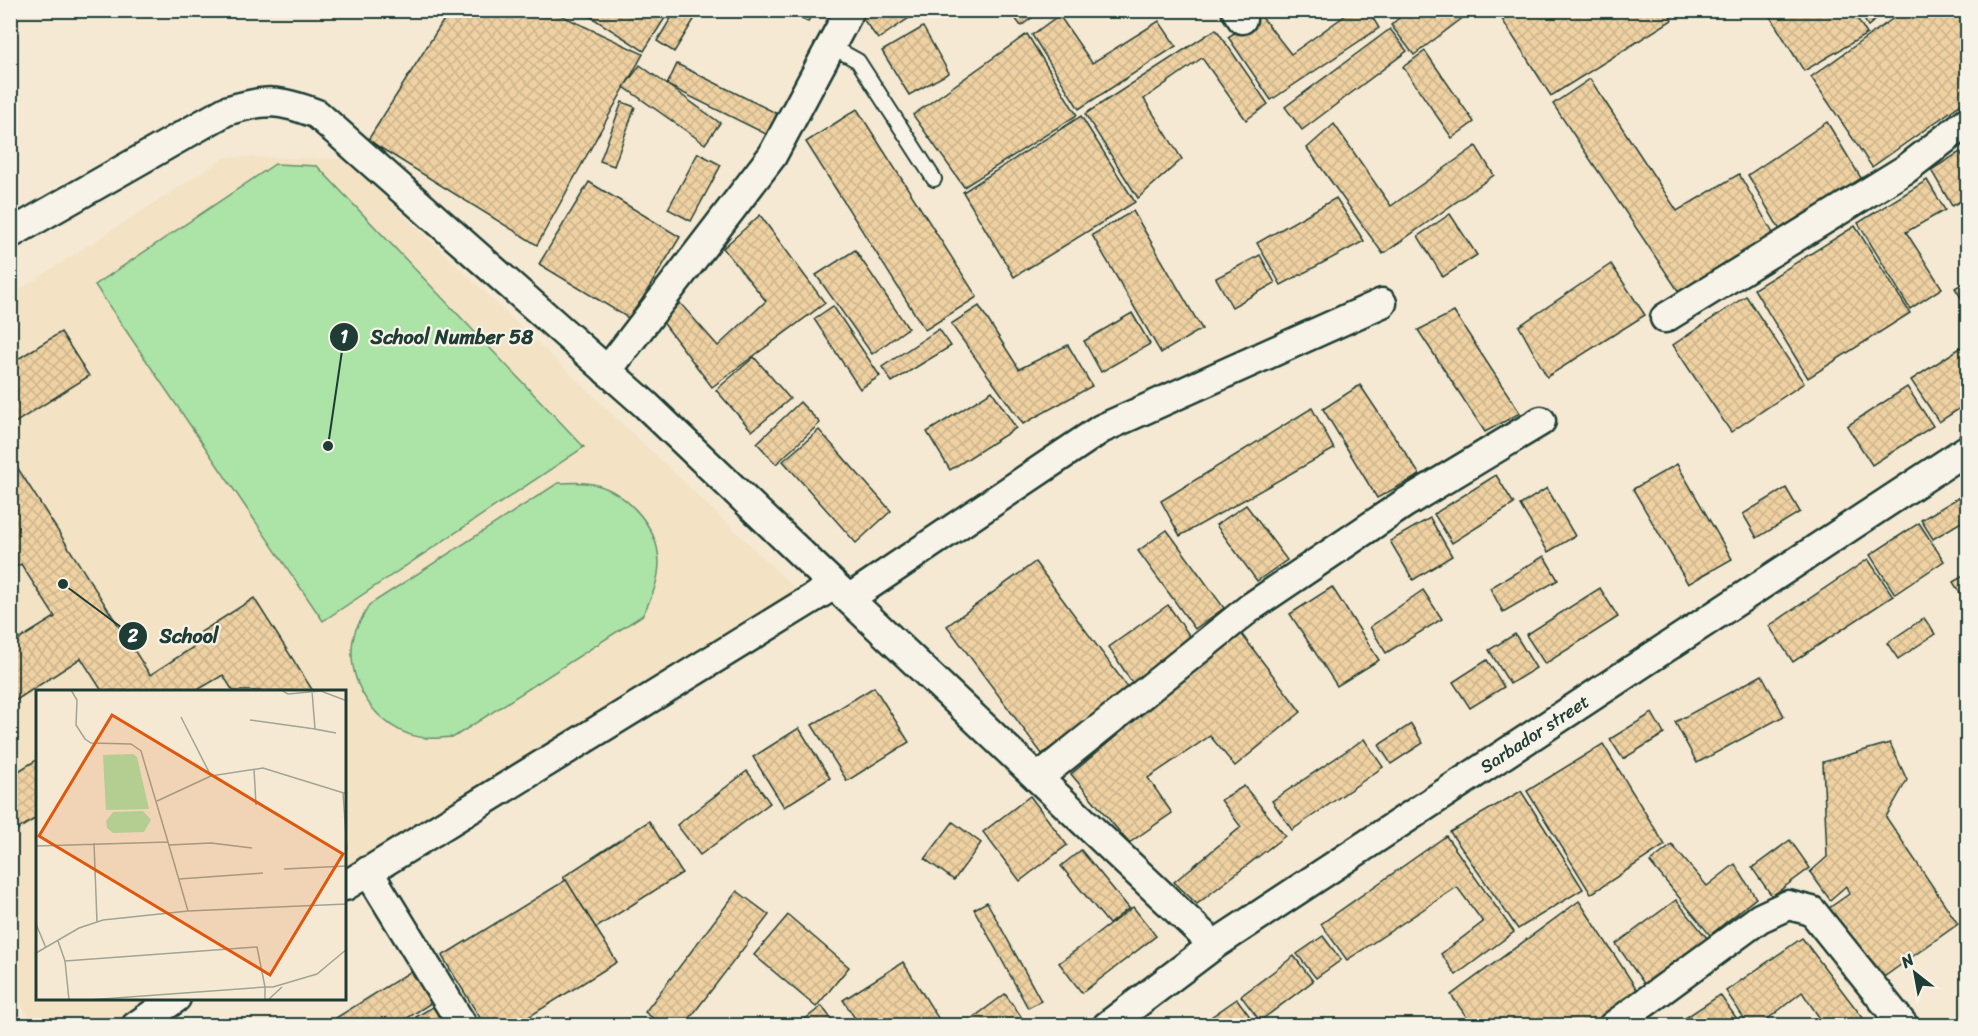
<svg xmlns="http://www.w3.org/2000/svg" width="1978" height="1036" viewBox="0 0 1978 1036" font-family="Sriracha,sans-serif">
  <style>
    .built { fill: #f3e2c4 }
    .park { fill: #ace3a7; stroke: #66906e; stroke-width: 1.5 }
    .building { fill: url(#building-cross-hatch); stroke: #1f3d34; stroke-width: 1.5 }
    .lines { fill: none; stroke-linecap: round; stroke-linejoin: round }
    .service-casing { stroke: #1f3d34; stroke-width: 18 }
    .minor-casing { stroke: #1f3d34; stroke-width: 33 }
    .service { stroke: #f7f3e8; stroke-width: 14 }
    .minor { stroke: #f7f3e8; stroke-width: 28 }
    .labels { text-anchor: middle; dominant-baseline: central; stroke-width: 4.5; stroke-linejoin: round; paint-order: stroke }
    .street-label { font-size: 18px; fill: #1f3d34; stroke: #f7f3e8 }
    .inset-road { fill: none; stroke: #9fa493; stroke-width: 1.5 }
    .view { fill: #de580e; fill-opacity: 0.15; stroke: #de580e; stroke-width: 3 }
    .inset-edge { fill: none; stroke: #1f3d34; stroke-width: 3 }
    .leader { fill: none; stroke: #1f3d34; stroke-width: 2 }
    .callout-dot { fill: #1f3d34; stroke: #f7f3e8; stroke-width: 2 }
    .mark-label { font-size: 18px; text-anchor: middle; font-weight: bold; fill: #fff }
    .callout-label { font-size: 20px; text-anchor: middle; font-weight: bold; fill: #1f3d34; stroke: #f7f3e8; stroke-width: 4.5; stroke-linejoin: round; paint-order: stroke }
  </style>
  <defs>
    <pattern id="building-cross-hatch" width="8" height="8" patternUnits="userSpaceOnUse" patternTransform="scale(1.5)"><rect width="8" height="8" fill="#efd1a2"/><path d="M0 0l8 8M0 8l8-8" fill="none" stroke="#ccb48c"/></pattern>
  </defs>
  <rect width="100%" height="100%" fill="#f5e9d3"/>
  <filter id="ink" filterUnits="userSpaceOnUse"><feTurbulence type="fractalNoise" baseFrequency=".0167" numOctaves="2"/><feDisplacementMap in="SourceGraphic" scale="12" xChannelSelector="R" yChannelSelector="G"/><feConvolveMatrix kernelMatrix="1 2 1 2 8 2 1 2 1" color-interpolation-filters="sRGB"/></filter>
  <g filter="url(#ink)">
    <!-- built -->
    <path class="built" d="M226,157L345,159L803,596L345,887V691H38V998L170,999L127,1025H34L10,985V296Z"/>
    <!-- park -->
    <g class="park">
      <path d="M275,164L317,166L584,447L323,621L95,285Z"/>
      <path d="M558,483C567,483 577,482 586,483C623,487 658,525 659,562C659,582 651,598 643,615L454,737C445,737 435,739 426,738C377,734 339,676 356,629C360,621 365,613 369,605Z"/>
    </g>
    <!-- building -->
    <g class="building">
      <path d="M450,10H550L643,54L537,245L368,140Z"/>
      <path d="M580,10H670L644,51Z"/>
      <path d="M676,10H700L674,52L657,41Z"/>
      <path d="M785,10H813L808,22Z"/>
      <path d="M866,10H921L878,39L860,15Z"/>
      <path d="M1009,10H1042L1021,26Z"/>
      <path d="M1353,10H1368L1379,28L1271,100L1228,37L1261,16L1291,54Z"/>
      <path d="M1408,10H1473L1414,55L1391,25Z"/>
      <path d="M1499,10H1667L1672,20L1551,96L1498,13Z"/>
      <path d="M1766,10H1852L1867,34L1804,71Z"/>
      <path d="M1859,10H1887L1868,26Z"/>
      <path d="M1905,10H1968V99L1872,167L1811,77Z"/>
      <path d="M1059,15L1092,63L1159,21L1176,46L1079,109L1032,35Z"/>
      <path d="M923,27L949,73L909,95L882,51Z"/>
      <path d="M1216,29L1268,104L1246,120L1202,58L1144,99L1182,159L1138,198L1085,114Z"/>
      <path d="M1390,29L1407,51L1302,130L1285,107Z"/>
      <path d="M1027,34L1077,115L964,187L913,115Z"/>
      <path d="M1425,51L1474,122L1452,138L1403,67Z"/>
      <path d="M677,64L780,115L770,136L667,85Z"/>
      <path d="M640,65L720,123L705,144L624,87Z"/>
      <path d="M1590,79L1677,211L1739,174L1778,242L1681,295L1553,104Z"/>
      <path d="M622,102L635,107L614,166L600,161Z"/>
      <path d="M857,109L977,297L925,330L806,142Z"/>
      <path d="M1081,116L1135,202L1014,277L963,192Z"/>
      <path d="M1827,122L1864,183L1784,237L1748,175Z"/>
      <path d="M1334,124L1391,206L1476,146L1494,175L1383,254L1307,148Z"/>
      <path d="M1960,152L1968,164V197L1952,206L1931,170Z"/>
      <path d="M698,153L721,165L691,221L668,209Z"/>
      <path d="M1927,180L1945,210L1906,232L1942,288L1910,309L1858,223Z"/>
      <path d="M589,182L680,237L630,319L539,264Z"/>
      <path d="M1336,198L1364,241L1281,285L1257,243Z"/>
      <path d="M1133,211L1202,329L1161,353L1092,235Z"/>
      <path d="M1450,214L1477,255L1443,277L1418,236Z"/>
      <path d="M760,215L825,303L712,387L662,321L680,303L718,346L766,301L723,248Z"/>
      <path d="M1855,226L1910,313L1808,378L1754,289Z"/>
      <path d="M855,250L908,328L872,354L816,275Z"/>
      <path d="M1260,255L1275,283L1232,307L1216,278Z"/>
      <path d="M1611,264L1645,315L1547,377L1519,326Z"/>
      <path d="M1968,280V309L1955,288Z"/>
      <path d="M1746,296L1804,383L1731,432L1673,345Z"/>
      <path d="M833,306L880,376L860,389L814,319Z"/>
      <path d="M979,306L1019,369L1068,345L1092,386L1023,424L951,324Z"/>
      <path d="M1454,312L1520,413L1485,432L1418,330Z"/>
      <path d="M1132,313L1150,344L1101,372L1084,341Z"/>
      <path d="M939,329L951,346L892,382L882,367Z"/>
      <path d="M61,332L89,376L10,426V364Z"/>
      <path d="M1968,343V403L1939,422L1911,380Z"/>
      <path d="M754,357L790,399L752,431L716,390Z"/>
      <path d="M1360,385L1420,475L1377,498L1323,409Z"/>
      <path d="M1907,387L1933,426L1872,465L1847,426Z"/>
      <path d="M992,391L1016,428L950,470L927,432Z"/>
      <path d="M800,402L820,423L776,464L757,443Z"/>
      <path d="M1312,408L1334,449L1180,536L1161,501Z"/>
      <path d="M819,430L891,511L856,543L783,461Z"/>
      <path d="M10,456L150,675L206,639L201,632L254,598L313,691H233L223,675L196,691H102L81,658L10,704V645L55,617L21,564L10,570Z"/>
      <path d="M1677,464L1732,559L1688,584L1633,489Z"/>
      <path d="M1496,475L1514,504L1452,543L1434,514Z"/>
      <path d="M1547,488L1575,536L1548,552L1520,505Z"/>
      <path d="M1786,488L1800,512L1757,538L1743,514Z"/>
      <path d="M1961,496L1968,507V518L1933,539L1921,520Z"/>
      <path d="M1246,505L1287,560L1257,581L1216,525Z"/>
      <path d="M1430,518L1452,556L1413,580L1390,541Z"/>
      <path d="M1919,523L1944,561L1895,594L1870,555Z"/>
      <path d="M1167,530L1224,608L1195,629L1138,551Z"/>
      <path d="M1544,556L1558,580L1503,612L1490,588Z"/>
      <path d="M1868,559L1893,596L1793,662L1769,626Z"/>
      <path d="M1035,562L1129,689L1042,754L947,626Z"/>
      <path d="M1968,573V606L1953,582Z"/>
      <path d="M1332,587L1379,660L1337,686L1290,614Z"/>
      <path d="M1600,588L1618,617L1545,664L1526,635Z"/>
      <path d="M1423,590L1442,619L1386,653L1370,627Z"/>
      <path d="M1168,605L1194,642L1134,686L1109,647Z"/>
      <path d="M1924,618L1935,634L1898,659L1887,643Z"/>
      <path d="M1240,632L1301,712L1235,766L1210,736L1148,778L1172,813L1129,843L1071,774Z"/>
      <path d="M1515,634L1536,668L1510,684L1489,650Z"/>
      <path d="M1487,660L1504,687L1470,708L1453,682Z"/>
      <path d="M1762,675L1784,716L1697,763L1675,722Z"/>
      <path d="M874,687L909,742L847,781L812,725Z"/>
      <path d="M1652,713L1664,734L1623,759L1610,739Z"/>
      <path d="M1411,724L1423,743L1391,764L1379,745Z"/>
      <path d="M799,728L830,778L784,807L753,757Z"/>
      <path d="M1364,739L1383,767L1292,830L1272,801Z"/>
      <path d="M1890,743L1907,780L1886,817L1958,924L1874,984L1822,913L1849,894L1846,886L1830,900L1810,872L1827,857L1823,762Z"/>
      <path d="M1603,744L1665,845L1591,894L1527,791Z"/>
      <path d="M38,759V817L10,834V776Z"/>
      <path d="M747,771L770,803L700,855L677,825Z"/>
      <path d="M1244,786L1285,836L1197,904L1174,882L1241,827L1221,800Z"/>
      <path d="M1521,791L1583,889L1518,929L1450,832Z"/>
      <path d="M1030,796L1067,845L1020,881L983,832Z"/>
      <path d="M649,821L682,873L596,928L563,877Z"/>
      <path d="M953,822L981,843L954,880L925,859Z"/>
      <path d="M1446,836L1514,932L1456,975L1441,954L1483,922L1457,887L1347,960L1321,924Z"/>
      <path d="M1790,840L1810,868L1772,896L1752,868Z"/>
      <path d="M1672,845L1707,886L1735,864L1756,898L1710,935L1650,862Z"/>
      <path d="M1081,850L1129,908L1109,924L1061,866Z"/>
      <path d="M566,880L617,962L514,1026H485L442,956Z"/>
      <path d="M737,891L769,915L684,1026H663L645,1012Z"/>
      <path d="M1676,900L1708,939L1645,985L1616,944Z"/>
      <path d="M1579,901L1640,994L1595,1026H1473L1451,995Z"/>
      <path d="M987,902L1041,1001L1028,1008L974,909Z"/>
      <path d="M1133,907L1156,936L1082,993L1059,963Z"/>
      <path d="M788,915L849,967L816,1007L754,955Z"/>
      <path d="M1323,936L1341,960L1316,978L1297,954Z"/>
      <path d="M1802,938L1869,1026H1825L1802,992L1759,1026H1749L1726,991Z"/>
      <path d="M1294,956L1313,981L1260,1021L1241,996Z"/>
      <path d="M903,962L943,1026H860L843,1000Z"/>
      <path d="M413,970L431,1003L395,1026H323Z"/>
      <path d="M1005,994L1025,1022L1021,1026H962Z"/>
      <path d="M1720,995L1742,1026H1673Z"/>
      <path d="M1237,999L1256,1025L1198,1026Z"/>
      <path d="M439,1003L453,1026H421L416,1017Z"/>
      <path d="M822,1006L836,1026H796Z"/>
    </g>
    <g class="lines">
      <!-- service casing -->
      <g class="service-casing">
        <path id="service" d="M831,46L858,61L934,179"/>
      </g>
      <!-- minor casing -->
      <g class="minor-casing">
        <g id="minor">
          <path d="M1236,10L1242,19"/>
          <path d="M10,234L226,111C265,99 279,99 317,114L646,405L834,585"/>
          <path d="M1665,318L1906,169L1968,121"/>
          <path d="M607,371L772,156L850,10"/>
          <path d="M850,598L1101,429L1382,303"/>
          <path d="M1038,778L1251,607L1405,503L1541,421"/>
          <path d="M368,871L463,1026"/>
          <path d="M345,886L834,585L1214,945"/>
          <path d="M136,1026L176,998"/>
          <path id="s1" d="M1107,1026L1214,945L1968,449"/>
          <path d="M1613,1026L1760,918L1788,905L1812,911L1904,1026"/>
        </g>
      </g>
      <!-- service -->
      <use href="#service" class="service"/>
      <!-- minor -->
      <use href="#minor" class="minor"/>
    </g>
  </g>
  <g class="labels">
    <!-- street labels -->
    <g class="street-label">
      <text stroke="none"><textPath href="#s1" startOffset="518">Sarbador street</textPath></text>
    </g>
  </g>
  <!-- overview -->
  <g transform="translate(36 690)">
    <rect width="310" height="310" fill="#f5e9d3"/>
    <path d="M97,64L101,67L113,119L70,120L67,65ZM107,121L115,130L108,142L77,143L71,138L70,131L77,122Z" fill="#ace3a7"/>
    <path class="inset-road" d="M35,0L41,10L40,35L49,49L55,53L95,54L105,61L132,152M245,0L252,4L285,1L311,11M276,1L279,39L300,43M145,27L175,86L227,78L311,104M214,30L279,39M218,79L220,115M307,103L311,160M121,111L175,86M58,153L61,232M133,155L175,153L216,158M0,156L132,152L152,221M248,179L311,176M143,189L227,183M0,234L10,258M22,251L29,271L33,310M0,263L43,238L67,230L152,221L311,214M29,271L221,257L229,297H237L281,284L311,259M52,310L229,297V310M232,310L246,297"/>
    <path class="view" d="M76,25L307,164L234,285L3,146Z"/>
    <rect width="310" height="310" class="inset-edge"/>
  </g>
  <!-- callouts -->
  <path class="leader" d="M328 446L344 337M63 584L133 636"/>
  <g class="callout-dot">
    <circle cx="328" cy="446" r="6"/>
    <circle cx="63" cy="584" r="6"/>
    <circle cx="344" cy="337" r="15"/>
    <circle cx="133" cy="636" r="15"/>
  </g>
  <g class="mark-label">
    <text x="344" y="343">1</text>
    <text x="133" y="642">2</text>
  </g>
  <g class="callout-label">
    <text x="452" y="344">School Number 58</text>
    <text x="189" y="643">School</text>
  </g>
  <!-- margin -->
  <rect width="1978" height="1036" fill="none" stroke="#f7f3e8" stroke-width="36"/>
  <rect x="18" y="18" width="1942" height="1000" fill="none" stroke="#1f3d34" stroke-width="2" filter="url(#ink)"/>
  <!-- north arrow -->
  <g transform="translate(1915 973) rotate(329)" stroke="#f7f3e8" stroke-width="4.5" paint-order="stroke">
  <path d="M0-4.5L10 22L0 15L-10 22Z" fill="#1f3d34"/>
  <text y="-9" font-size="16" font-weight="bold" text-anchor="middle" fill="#1f3d34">N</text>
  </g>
</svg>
